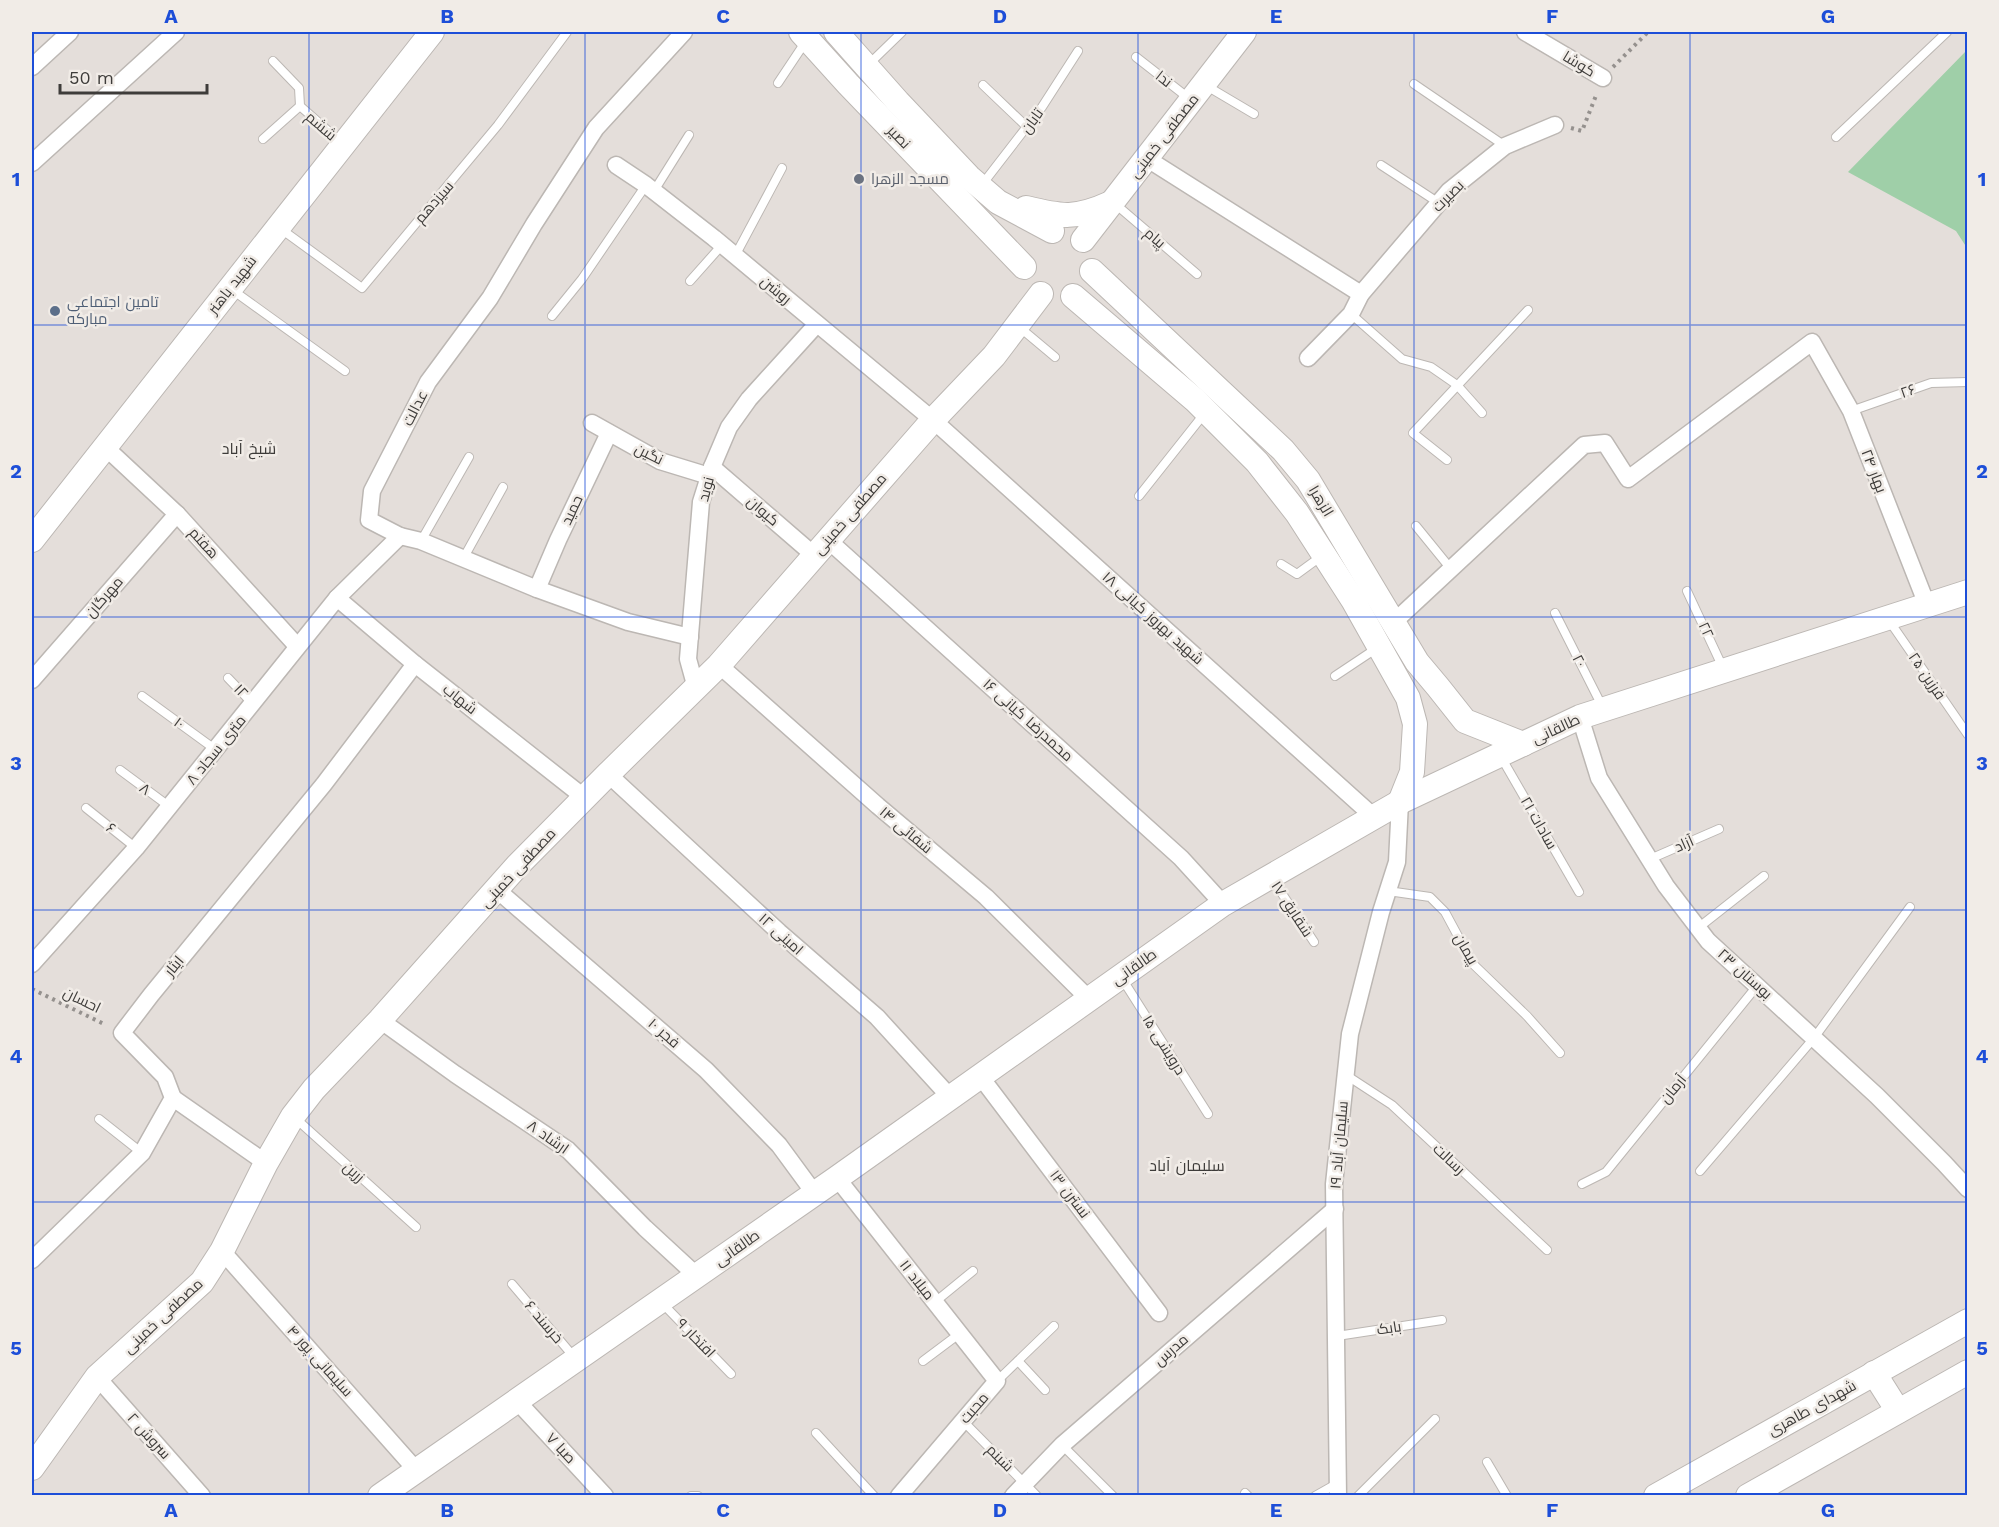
<svg xmlns="http://www.w3.org/2000/svg" width="1999" height="1527" viewBox="0 0 1999 1527" font-family="'Work Sans',Cairo,sans-serif">
  <style>
    .green { fill: #9fcfa8 }
    .lines { fill: none; stroke-linecap: round; stroke-linejoin: round }
    .lane-casing { stroke: #bcb7b3; stroke-width: 10 }
    .street-casing { stroke: #bcb7b3; stroke-width: 19 }
    .secondary-casing { stroke: #bcb7b3; stroke-width: 26 }
    .path { stroke: #95918e; stroke-width: 4; stroke-dasharray: 3 4.5; stroke-linecap: butt }
    .lane { stroke: #fff; stroke-width: 8 }
    .street { stroke: #fff; stroke-width: 16 }
    .secondary { stroke: #fff; stroke-width: 24 }
    .grid { fill: none; stroke: #1d4ed8; stroke-width: 1.5; stroke-opacity: 0.55 }
    .worship-dot { fill: #6b7280; stroke: #f1ece7; stroke-width: 2 }
    .service-dot { fill: #5c6f8a; stroke: #f1ece7; stroke-width: 2 }
    .labels { text-anchor: middle; dominant-baseline: central; stroke-width: 5; stroke-linejoin: round; paint-order: stroke }
    .street-label { font-size: 15px; fill: #3e3c3a; stroke: #f1ece7 }
    .worship-label { font-size: 15px; fill: #5b616d; stroke: #f1ece7; text-anchor: start }
    .service-label { font-size: 15px; fill: #4e5e75; stroke: #f1ece7; text-anchor: start }
    .neighbourhood-label { font-size: 16px; fill: #3e3c3a; stroke: #f1ece7 }
    .neatline { fill: none; stroke: #1d4ed8; stroke-width: 2 }
    .grid-label { font-size: 20px; text-anchor: middle; font-weight: bold; fill: #1d4ed8 }
  </style>
  <rect width="100%" height="100%" fill="#e4deda"/>
  <!-- green -->
  <path class="green" d="M1967,50V248L1956,231L1848,172Z"/>
  <g class="lines">
    <!-- lane casing -->
    <g class="lane-casing">
      <g id="lane">
        <path d="M1136,57L1191,100"/>
        <path d="M273,61L299,88L300,106L343,144"/>
        <path d="M869,64L902,32"/>
        <path d="M778,83L806,41"/>
        <path d="M1414,84L1505,146"/>
        <path d="M983,85L1027,127"/>
        <path d="M1205,85L1254,114"/>
        <path d="M1836,137L1947,32"/>
        <path d="M263,139L300,106"/>
        <path d="M1381,165L1439,203"/>
        <path d="M981,186L1042,107L1078,51"/>
        <path d="M654,191L689,135"/>
        <path d="M1113,202L1197,274"/>
        <path d="M281,229L362,288L498,125L567,32"/>
        <path d="M735,256L782,168"/>
        <path d="M690,281L722,245"/>
        <path d="M231,289L345,371"/>
        <path d="M1351,314L1402,359L1431,367L1457,385L1482,413"/>
        <path d="M552,316L582,279L646,185"/>
        <path d="M1018,326L1055,357"/>
        <path d="M1851,411L1931,383L1968,382"/>
        <path d="M1447,460L1413,433L1528,310"/>
        <path d="M1139,496L1204,414"/>
        <path d="M1416,526L1451,569"/>
        <path d="M421,541L469,457"/>
        <path d="M463,559L503,487"/>
        <path d="M1281,564L1297,574L1323,555"/>
        <path d="M1687,591L1724,670"/>
        <path d="M1555,613L1602,706"/>
        <path d="M1888,619L1968,735"/>
        <path d="M1335,676L1377,648"/>
        <path d="M228,678L253,704"/>
        <path d="M142,696L216,750"/>
        <path d="M1501,757L1579,892"/>
        <path d="M120,770L170,807"/>
        <path d="M86,808L136,848"/>
        <path d="M1650,859L1719,829"/>
        <path d="M1271,877L1314,942"/>
        <path d="M1388,891L1430,897L1445,912L1473,964L1527,1016L1560,1053"/>
        <path d="M1698,928L1764,876"/>
        <path d="M1121,977L1208,1114"/>
        <path d="M1346,1075L1392,1105L1547,1250"/>
        <path d="M294,1117L416,1227"/>
        <path d="M99,1119L142,1153"/>
        <path d="M1700,1171L1814,1038L1910,907"/>
        <path d="M1582,1184L1606,1172L1757,986"/>
        <path d="M512,1284L574,1357"/>
        <path d="M935,1302L973,1271"/>
        <path d="M663,1304L731,1374"/>
        <path d="M1337,1336L1442,1320"/>
        <path d="M923,1361L959,1334"/>
        <path d="M1018,1361L1045,1390"/>
        <path d="M997,1381L1054,1326"/>
        <path d="M963,1421L1037,1496"/>
        <path d="M816,1433L874,1496"/>
        <path d="M1062,1445L1113,1496"/>
        <path d="M1487,1462L1507,1496"/>
        <path d="M1245,1493L1248,1496"/>
        <path d="M691,1496H698"/>
        <path d="M1315,1496L1338,1483"/>
        <path d="M1358,1496L1435,1419"/>
      </g>
    </g>
    <!-- street casing -->
    <g class="street-casing">
      <g id="street">
        <path d="M684,32L596,128L534,224L490,298L428,382L372,491L369,520L400,536L421,541L537,589L628,622L690,637"/>
        <path d="M1525,32L1603,78"/>
        <path d="M32,67L70,32"/>
        <path d="M1146,158L1361,294"/>
        <path d="M32,163L176,32"/>
        <path d="M616,165L646,185L714,238L933,420L1374,817"/>
        <path d="M1308,358L1351,314L1361,294L1449,191L1505,146L1555,125"/>
        <path d="M592,423L660,461L709,476"/>
        <path d="M104,446L177,514L297,646"/>
        <path d="M712,467L815,556"/>
        <path d="M828,540L1181,858L1223,904"/>
        <path d="M537,589L558,540L609,433"/>
        <path d="M337,598L415,664L585,798"/>
        <path d="M1394,622L1584,445L1605,443L1628,479L1812,342L1851,411L1927,605"/>
        <path d="M719,665L878,806L986,897L1089,999"/>
        <path d="M32,680L177,514"/>
        <path d="M696,688L688,659L701,502L712,467L729,427L749,399L817,324"/>
        <path d="M1580,717L1599,778L1666,886L1708,941L1877,1096L1944,1163L1968,1189"/>
        <path d="M608,774L779,932L877,1017L950,1097"/>
        <path d="M496,889L706,1070L779,1145L815,1194"/>
        <path d="M32,964L136,848L337,598L400,536"/>
        <path d="M380,1020L455,1074L568,1150L645,1228L697,1276"/>
        <path d="M980,1076L1159,1313"/>
        <path d="M173,1098L266,1163"/>
        <path d="M837,1178L997,1381L899,1496"/>
        <path d="M222,1251L417,1471"/>
        <path d="M32,1260L142,1153L173,1098L165,1077L122,1033L151,995L324,784L415,664"/>
        <path d="M97,1377L202,1496"/>
        <path d="M517,1401L605,1496"/>
        <path d="M1013,1496L1062,1445L1335,1209"/>
        <path d="M1338,1496L1334,1184L1350,1034L1381,912L1397,862L1400,802"/>
      </g>
    </g>
    <!-- secondary casing -->
    <g class="secondary-casing">
      <g id="secondary">
        <path d="M801,32L848,84L1024,267"/>
        <path d="M836,32L898,102L969,177L998,202L1052,231"/>
        <path d="M1026,208C1062,217 1076,219 1111,203"/>
        <path d="M1083,240L1244,32"/>
        <path d="M1092,271L1283,450L1308,480L1417,662L1438,687L1465,721L1523,744"/>
        <path d="M1073,296L1195,400L1257,462L1297,513L1353,600L1408,698L1415,724L1412,772L1400,802"/>
        <path d="M32,540L432,32"/>
        <path d="M1874,1373L1898,1411"/>
        <path d="M32,1468L97,1377L202,1282L222,1251L266,1163L293,1116L314,1089L380,1020L517,866L608,774L719,665L933,420L994,356L1041,294"/>
        <path d="M380,1496L837,1178L1223,904L1400,802L1580,717L1968,592"/>
        <path d="M1656,1496L1968,1321"/>
        <path d="M1748,1496L1968,1372"/>
      </g>
    </g>
    <!-- path -->
    <g class="path">
      <path d="M1613,67L1648,32"/>
      <path d="M1571,128L1582,131L1597,93"/>
      <path d="M32,989L106,1025"/>
    </g>
    <!-- lane -->
    <use href="#lane" class="lane"/>
    <!-- street -->
    <use href="#street" class="street"/>
    <!-- secondary -->
    <use href="#secondary" class="secondary"/>
  </g>
  <!-- grid -->
  <path class="grid" d="M309,32V1496M585,32V1496M861,32V1496M1138,32V1496M1414,32V1496M1690,32V1496M32,325H1968M32,617H1968M32,910H1968M32,1202H1968"/>
  <!-- markers -->
  <circle class="worship-dot" cx="859" cy="179" r="6"/>
  <circle class="service-dot" cx="55" cy="311" r="6"/>
  <g class="labels">
    <!-- street labels -->
    <g class="street-label">
      <text transform="translate(1579 64) rotate(31)">کوشا</text>
      <text transform="translate(1164 79) rotate(38)">ندا</text>
      <text transform="translate(1032 121) rotate(-54)">تابان</text>
      <text transform="translate(321 126) rotate(41)">ششم</text>
      <text transform="translate(1164 136) rotate(-52)">مصطفی خمینی</text>
      <text transform="translate(899 137) rotate(46)">نصیر</text>
      <text transform="translate(1448 196) rotate(-45)">بصیرت</text>
      <text transform="translate(434 202) rotate(-49)">سیزدهم</text>
      <text transform="translate(1155 238) rotate(41)">پیام</text>
      <text transform="translate(232 285) rotate(-52)">شهید باهنر</text>
      <text transform="translate(776 290) rotate(40)">روشن</text>
      <text transform="translate(1908 391) rotate(-19)">۲۶</text>
      <text transform="translate(415 408) rotate(-63)">عدالت</text>
      <text transform="translate(649 454) rotate(26)">نگین</text>
      <text transform="translate(1874 471) rotate(69)">بهار ۲۴</text>
      <text transform="translate(706 489) rotate(-75)">نوید</text>
      <text transform="translate(1321 501) rotate(59)">الزهرا</text>
      <text transform="translate(572 510) rotate(-65)">حمید</text>
      <text transform="translate(763 511) rotate(41)">کیوان</text>
      <text transform="translate(850 514) rotate(-49)">مصطفی خمینی</text>
      <text transform="translate(204 543) rotate(48)">هفتم</text>
      <text transform="translate(104 597) rotate(-49)">مهرگان</text>
      <text transform="translate(1153 618) rotate(42)">شهید بهروز کیانی ۱۸</text>
      <text transform="translate(1706 630) rotate(65)">۲۲</text>
      <text transform="translate(1579 661) rotate(63)">۲۰</text>
      <text transform="translate(1927 676) rotate(56)">فرزین ۲۵</text>
      <text transform="translate(241 691) rotate(46)">۱۲</text>
      <text transform="translate(460 699) rotate(38)">شهاب</text>
      <text transform="translate(1028 720) rotate(42)">محمدرضا کیانی ۱۶</text>
      <text transform="translate(179 723) rotate(36)">۱۰</text>
      <text transform="translate(1556 729) rotate(-25)">طالقانی</text>
      <text transform="translate(216 750) rotate(-51)">۸ متری سجاد</text>
      <text transform="translate(145 789) rotate(36)">۸</text>
      <text transform="translate(1539 823) rotate(60)">سادات ۲۱</text>
      <text transform="translate(111 828) rotate(39)">۶</text>
      <text transform="translate(906 830) rotate(40)">شفائی ۱۴</text>
      <text transform="translate(1684 844) rotate(-24)">آزاد</text>
      <text transform="translate(518 868) rotate(-47)">مصطفی خمینی</text>
      <text transform="translate(1292 909) rotate(57)">شقایق ۱۷</text>
      <text transform="translate(781 934) rotate(42)">امینی ۱۲</text>
      <text transform="translate(1466 949) rotate(60)">پیمان</text>
      <text transform="translate(174 966) rotate(-50)">ایثار</text>
      <text transform="translate(1134 967) rotate(-35)">طالقانی</text>
      <text transform="translate(1745 974) rotate(42)">بوستان ۲۳</text>
      <text transform="translate(82 1000) rotate(26)">احسان</text>
      <text transform="translate(664 1033) rotate(41)">فجر ۱۰</text>
      <text transform="translate(1164 1045) rotate(58)">درویشی ۱۵</text>
      <text transform="translate(1673 1089) rotate(-51)">آرمان</text>
      <text transform="translate(548 1137) rotate(35)">ارشاد ۸</text>
      <text transform="translate(1339 1145) rotate(-85)">سلیمان آباد ۱۹</text>
      <text transform="translate(1449 1159) rotate(43)">رسالت</text>
      <text transform="translate(354 1172) rotate(42)">زرین</text>
      <text transform="translate(1070 1194) rotate(53)">نسترن ۱۳</text>
      <text transform="translate(737 1248) rotate(-35)">طالقانی</text>
      <text transform="translate(917 1280) rotate(52)">میلاد ۱۱</text>
      <text transform="translate(163 1316) rotate(-43)">مصطفی خمینی</text>
      <text transform="translate(544 1322) rotate(50)">خرسند ۶</text>
      <text transform="translate(1389 1328) rotate(-9)">بابک</text>
      <text transform="translate(696 1338) rotate(46)">افتخار ۹</text>
      <text transform="translate(1171 1350) rotate(-41)">مدرس</text>
      <text transform="translate(320 1361) rotate(48)">سلیمانی پور ۴</text>
      <text transform="translate(974 1408) rotate(-49)">محبت</text>
      <text transform="translate(1812 1408) rotate(-29)">شهدای طاهری</text>
      <text transform="translate(149 1436) rotate(48)">سروش ۲</text>
      <text transform="translate(561 1448) rotate(47)">صبا ۷</text>
      <text transform="translate(1000 1458) rotate(45)">شبنم</text>
    </g>
    <!-- worship labels -->
    <g class="worship-label">
      <text x="871" y="179">مسجد الزهرا</text>
    </g>
    <!-- service labels -->
    <g class="service-label">
      <text x="67" y="302">تامین اجتماعی<tspan x="67" dy="17">مبارکه</tspan></text>
    </g>
    <!-- neighbourhood labels -->
    <g class="neighbourhood-label">
      <text x="249" y="448">شیخ آباد</text>
      <text x="1187" y="1165">سلیمان آباد</text>
    </g>
  </g>
  <!-- border -->
  <rect width="1999" height="1527" fill="none" stroke="#f1ece7" stroke-width="66"/>
  <!-- scale -->
  <path d="M60 84v9h147v-9" fill="none" stroke="#3e3c3a" stroke-width="3"/>
  <text x="69" y="84" font-size="18" fill="#3e3c3a" stroke="#f1ece7" stroke-width="4.5" paint-order="stroke">50 m</text>
  <rect x="33" y="33" width="1933" height="1461" class="neatline"/>
  <g class="grid-label">
    <text x="171" y="23">A</text>
    <text x="447" y="23">B</text>
    <text x="723" y="23">C</text>
    <text x="1000" y="23">D</text>
    <text x="1276" y="23">E</text>
    <text x="1552" y="23">F</text>
    <text x="1828" y="23">G</text>
    <text x="16" y="186">1</text>
    <text x="1982" y="186">1</text>
    <text x="16" y="478">2</text>
    <text x="1982" y="478">2</text>
    <text x="16" y="770">3</text>
    <text x="1982" y="770">3</text>
    <text x="16" y="1063">4</text>
    <text x="1982" y="1063">4</text>
    <text x="16" y="1355">5</text>
    <text x="1982" y="1355">5</text>
    <text x="171" y="1517">A</text>
    <text x="447" y="1517">B</text>
    <text x="723" y="1517">C</text>
    <text x="1000" y="1517">D</text>
    <text x="1276" y="1517">E</text>
    <text x="1552" y="1517">F</text>
    <text x="1828" y="1517">G</text>
  </g>
</svg>
